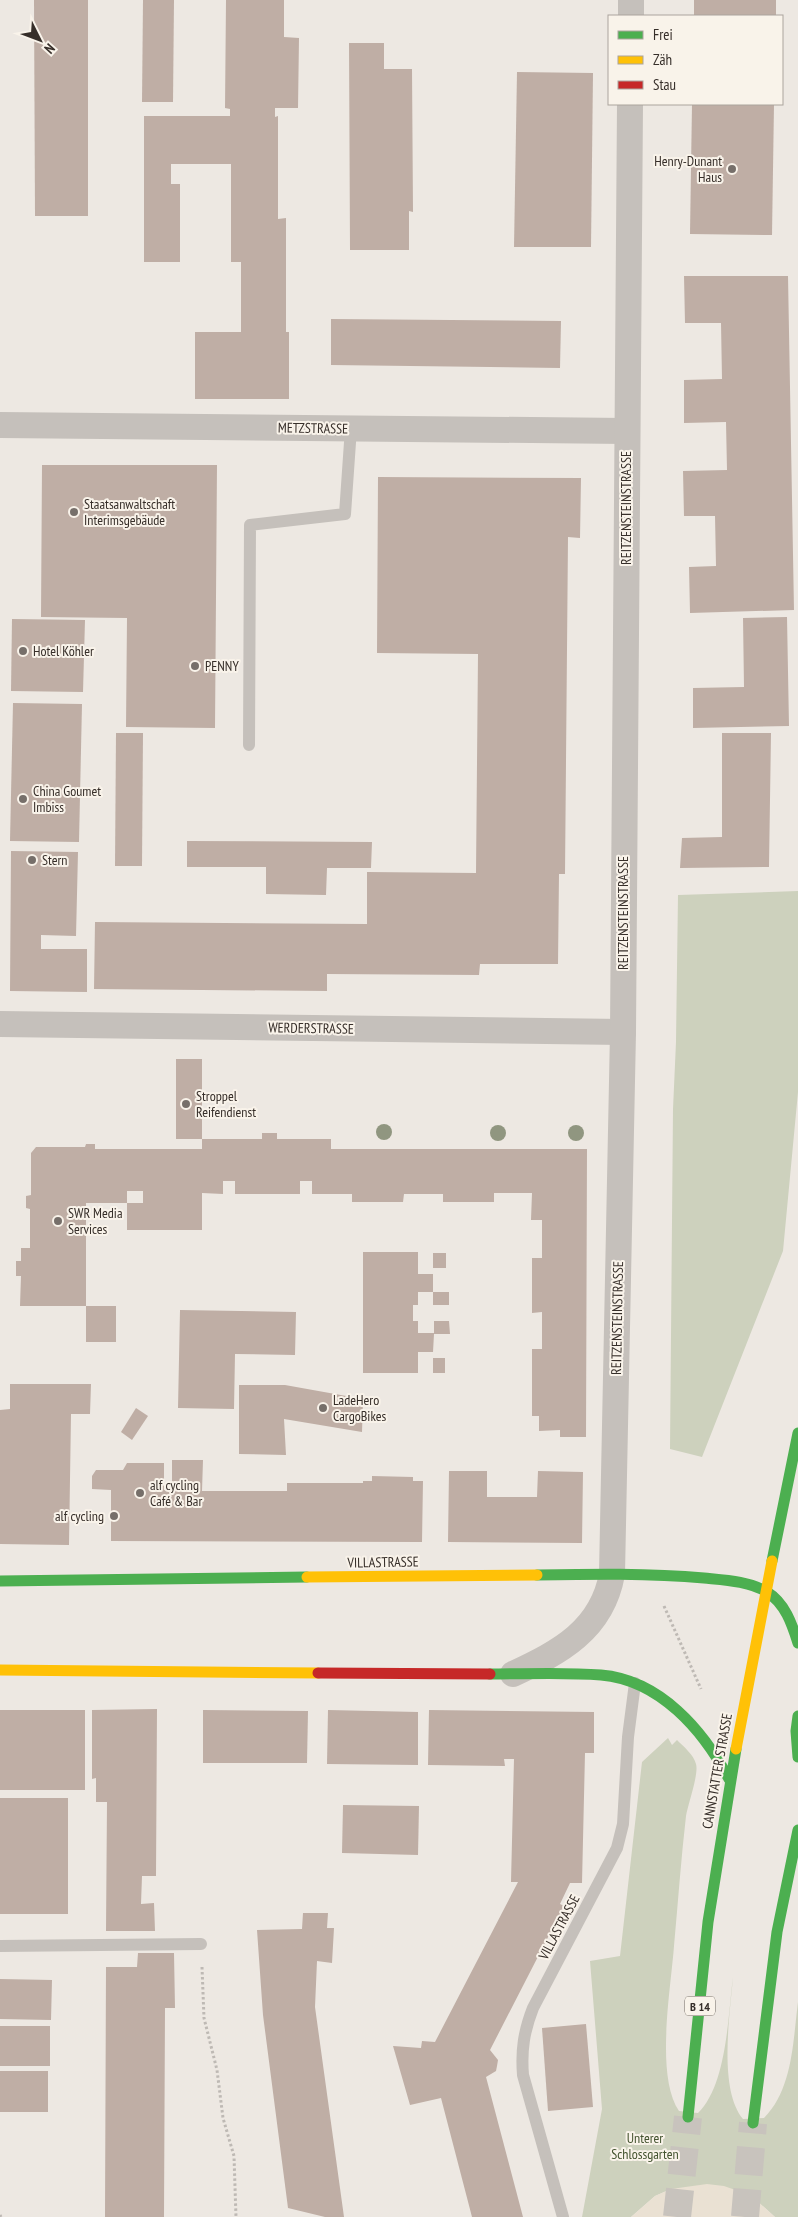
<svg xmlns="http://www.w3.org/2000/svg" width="798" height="2217" viewBox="0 0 798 2217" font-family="'PT Sans Narrow',sans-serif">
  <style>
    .green { fill: #cdd1bd }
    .plaza { fill: #eae1d3 }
    .building { fill: #bfaea5 }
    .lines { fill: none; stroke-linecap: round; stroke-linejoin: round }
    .primary-tunnel { stroke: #c8c3bd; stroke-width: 28; stroke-dasharray: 28 14; stroke-linecap: butt }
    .path { stroke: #beb9b4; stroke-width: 3; stroke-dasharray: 2.5 2.5; stroke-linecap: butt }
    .lane { stroke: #c5c0bb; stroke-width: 12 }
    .street { stroke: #c5c0bb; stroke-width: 26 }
    .fast { stroke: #4caf50; stroke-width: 11 }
    .slow { stroke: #ffc107; stroke-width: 11 }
    .jam { stroke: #c62828; stroke-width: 11 }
    .tree { fill: #909680 }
    .poi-dot { fill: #766f6a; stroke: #f9f3ea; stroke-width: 2 }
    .labels { text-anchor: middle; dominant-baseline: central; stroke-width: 4; stroke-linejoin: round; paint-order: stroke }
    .shield { fill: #f9f3ea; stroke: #706963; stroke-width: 1 }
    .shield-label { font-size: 12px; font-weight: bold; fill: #362e29 }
    .poi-label { font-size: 14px; fill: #362e29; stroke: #f9f3ea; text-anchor: start }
    .street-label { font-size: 14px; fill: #362e29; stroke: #f9f3ea }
    .park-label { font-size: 14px; fill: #43532f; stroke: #f9f3ea }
  </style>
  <rect width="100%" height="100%" fill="#ede8e2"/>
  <!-- green -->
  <g class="green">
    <path d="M798,891V1092L783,1251L702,1457L670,1449L673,1109L676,1042L678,895Z"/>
    <path d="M668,1738L672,1745L677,1740C683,1746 694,1755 696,1764C699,1774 688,1804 686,1816C681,1859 678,1902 674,1946C671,1988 655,2076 679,2111L698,2113C727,2085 728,2015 733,1977C730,2014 718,2089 743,2119L764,2118C793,2089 793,2040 798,2002V2217H775L756,2200L741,2192L671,2189L655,2196L631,2217H582L602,2109L590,1961L620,1956L642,1762Z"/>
  </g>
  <!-- plaza -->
  <path class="plaza" d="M707,2184L724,2186L741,2192L756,2200L775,2217H631L655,2196L671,2189Z"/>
  <!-- building -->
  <g class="building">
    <path d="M34,0H88V216H35Z"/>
    <path d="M143,0H174L173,102H142Z"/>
    <path d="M226,0H284V37L299,38L298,108H275V117L278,116V219L286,218V332H289V399H195V332H241V262H231V164H171V184H180V262H144V116H230V109L225,108Z"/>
    <rect x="694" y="0" width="82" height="16"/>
    <path d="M349,43H384V69H412L413,212L409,211V250H350Z"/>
    <path d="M517,72L593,73L591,247H514Z"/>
    <path d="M692,104H774L772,235L690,234Z"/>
    <path d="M684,276H788L794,610L690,613L689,567L716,566L715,516H684L683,471L727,470L726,422L684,423V380L722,379L721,323H685Z"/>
    <path d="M331,319L561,321L560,368L331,365Z"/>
    <path d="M42,465H217L215,728L126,727L127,618L41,617Z"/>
    <path d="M378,477L581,478L580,538L568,537L565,874H559L558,964H480L479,975L327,974V991L94,989L95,922L367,924V872L476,873L478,654L377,653Z"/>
    <path d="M787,617L789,726L693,728V688L744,687L743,618Z"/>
    <path d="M12,619L85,620L83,692L11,691Z"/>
    <path d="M13,703L82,704L79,842L10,841Z"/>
    <path d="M116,733H143L142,866H115Z"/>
    <path d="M722,733H771L769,867L680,868L682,838L722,837Z"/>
    <path d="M187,841L372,842L371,868H327L326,895L266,894V867H187Z"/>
    <path d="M11,851L78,852L76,936L41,935V949H87V992L10,991Z"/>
    <rect x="176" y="1059" width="26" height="80"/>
    <path d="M262,1133H277V1139H331V1149H587L586,1437H560V1430L539,1431V1416H532V1349H542V1312L532,1313V1258H542V1220H531L532,1193H494V1202H443V1194H404L403,1202H352V1194H312V1181H300V1194H235V1181H223V1194L202,1193V1230H127V1203H143V1191H127V1203H86V1306H20L21,1276H16V1261H21V1248H30V1209L26,1208V1196L31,1195V1153L36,1147H85L86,1144H95V1149H202V1139H262Z"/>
    <path d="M363,1252H418V1274H433V1292H418V1305H413V1321H418V1333H434V1321H449L450,1334H434L433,1352H418V1373H363Z"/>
    <rect x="433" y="1253" width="13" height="15"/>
    <rect x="433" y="1292" width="16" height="13"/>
    <rect x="86" y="1306" width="30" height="36"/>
    <path d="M180,1310L296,1312L295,1355L235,1354L234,1409L178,1408Z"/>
    <rect x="433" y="1358" width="12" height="15"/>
    <path d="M10,1384H91L90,1414H71L69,1545L0,1544V1410L10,1409Z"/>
    <path d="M239,1385H285L363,1399L362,1432L284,1419L286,1455L239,1454Z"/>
    <path d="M136,1408L148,1416L132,1440L121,1432Z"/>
    <path d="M172,1460H203L202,1491H287V1483H363V1481H372V1476L413,1477V1481H423L422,1542L111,1541V1490L92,1489V1476L96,1470H123L127,1463H164V1490H172Z"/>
    <path d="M449,1471H487V1497H537L538,1471L583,1472L582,1543L448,1542Z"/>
    <path d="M157,1709L156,1876H142L141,1904L154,1903L155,1931H106L107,1802H96V1778L92,1779V1710Z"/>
    <rect x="0" y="1710" width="85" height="80"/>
    <path d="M203,1710L308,1711L307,1763H203Z"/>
    <path d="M328,1710L418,1712V1765L327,1764Z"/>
    <path d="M429,1710L594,1712V1753H585L582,1883H570L560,1904L564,1906L490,2050L498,2060L497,2066L496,2071L486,2077L523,2217H472L441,2098L410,2105L393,2046L421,2048L422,2041L435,2042L518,1882H511L514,1759H504L505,1766L428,1765Z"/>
    <rect x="0" y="1798" width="68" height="116"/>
    <path d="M343,1805L419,1806L418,1855L342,1853Z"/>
    <path d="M303,1913H328L327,1928H334L332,1963L317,1961L315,2007L344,2217H325L288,2208L263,2015L257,1930L302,1929Z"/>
    <path d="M138,1953H174L175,2008H165L164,2217H105L106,1967H137Z"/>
    <path d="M0,1979L52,1980L51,2020L0,2019Z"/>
    <path d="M586,2024L593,2107L548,2111L542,2028Z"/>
    <rect x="0" y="2026" width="50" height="40"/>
    <rect x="0" y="2071" width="48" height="41"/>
  </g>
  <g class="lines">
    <!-- primary-tunnel -->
    <g class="primary-tunnel">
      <path d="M677,2217L688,2117"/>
      <path d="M745,2217L753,2123"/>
    </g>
    <!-- path -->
    <g class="path">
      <path d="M664,1606L701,1689"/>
      <path d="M202,1967L204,2018L217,2070L223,2118L234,2156L236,2217"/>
      <path d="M0,2215L1,2217"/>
    </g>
    <!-- lane -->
    <g class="lane">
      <path d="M249,745L250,525L345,514L351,428"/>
      <path d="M0,1946L201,1944"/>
      <path d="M563,2217L523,2075C521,2050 524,2031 533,2008L617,1848L623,1824L628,1737L635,1683"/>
    </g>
    <!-- street -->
    <g class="street">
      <path d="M631,16V0"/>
      <path d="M0,425L626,431"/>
      <path d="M0,1024L623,1032"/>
      <path d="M513,1674C560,1652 602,1630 612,1574L623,1032L630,104"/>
    </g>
    <!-- fast -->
    <g class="fast">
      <path d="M772,1561L798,1433"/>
      <path d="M537,1575C592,1574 648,1573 704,1578C724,1580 749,1581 767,1592C785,1603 792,1624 798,1643"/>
      <path d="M0,1581L307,1577"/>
      <path d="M490,1674C526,1674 564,1672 601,1675C660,1680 703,1730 729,1779"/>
      <path d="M798,1716L796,1731L798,1757"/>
      <path d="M688,2117L708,1922L736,1749"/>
      <path d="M753,2123L777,1932L798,1830"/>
    </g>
    <!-- slow -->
    <g class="slow">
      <path d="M307,1577L537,1575"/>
      <path d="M0,1670L318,1673"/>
      <path d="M736,1749L772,1561"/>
    </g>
    <!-- jam -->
    <path class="jam" d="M318,1673L490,1674"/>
  </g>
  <!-- trees -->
  <g class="tree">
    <circle cx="384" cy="1132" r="8"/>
    <circle cx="498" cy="1133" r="8"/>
    <circle cx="576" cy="1133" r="8"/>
  </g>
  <!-- markers -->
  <g class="poi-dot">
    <circle cx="732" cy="169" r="5"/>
    <circle cx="74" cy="512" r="5"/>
    <circle cx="23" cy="651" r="5"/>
    <circle cx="195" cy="666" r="5"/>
    <circle cx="23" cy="799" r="5"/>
    <circle cx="32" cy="860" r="5"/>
    <circle cx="186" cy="1104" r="5"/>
    <circle cx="58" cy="1221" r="5"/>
    <circle cx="323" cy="1408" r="5"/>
    <circle cx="140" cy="1493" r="5"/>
    <circle cx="114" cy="1516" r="5"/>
  </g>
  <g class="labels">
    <!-- shield labels -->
    <rect class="shield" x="685" y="1996.5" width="30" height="19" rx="4"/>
    <g class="shield-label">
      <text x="700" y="2006">B 14</text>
    </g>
    <!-- poi labels -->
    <g class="poi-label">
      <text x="722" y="161" text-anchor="end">Henry-Dunant<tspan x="722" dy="16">Haus</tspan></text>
      <text x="84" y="504">Staatsanwaltschaft<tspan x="84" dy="16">Interimsgebäude</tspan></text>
      <text x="33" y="651">Hotel Köhler</text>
      <text x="205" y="666">PENNY</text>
      <text x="33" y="791">China Goumet<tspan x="33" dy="16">Imbiss</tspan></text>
      <text x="42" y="860">Stern</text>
      <text x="196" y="1096">Stroppel<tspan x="196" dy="16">Reifendienst</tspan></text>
      <text x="68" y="1213">SWR Media<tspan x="68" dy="16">Services</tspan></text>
      <text x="333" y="1400">LadeHero<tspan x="333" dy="16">CargoBikes</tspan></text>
      <text x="150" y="1485">alf cycling<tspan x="150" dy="16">Café &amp; Bar</tspan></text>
      <text x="104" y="1516" text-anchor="end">alf cycling</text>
    </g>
    <!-- street labels -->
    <g class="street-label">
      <text transform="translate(313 428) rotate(1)">METZSTRASSE</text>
      <text transform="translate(626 508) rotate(-90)">REITZENSTEINSTRASSE</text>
      <text transform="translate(623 913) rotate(-90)">REITZENSTEINSTRASSE</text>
      <text transform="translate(311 1028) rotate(1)">WERDERSTRASSE</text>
      <text transform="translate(617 1318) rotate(-89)">REITZENSTEINSTRASSE</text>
      <text transform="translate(383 1562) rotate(-1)">VILLASTRASSE</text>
      <text transform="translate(717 1771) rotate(-80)">CANNSTATTER STRASSE</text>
      <text transform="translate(559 1927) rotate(-62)">VILLASTRASSE</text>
    </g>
    <!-- park labels -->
    <g class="park-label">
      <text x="645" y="2138">Unterer<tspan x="645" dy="16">Schlossgarten</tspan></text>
    </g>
  </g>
  <!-- legend -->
  <rect x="608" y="15" width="175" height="90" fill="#f9f3ea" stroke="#aba49d"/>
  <rect x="618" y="31" width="25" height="8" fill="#4caf50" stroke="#aba49d"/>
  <text x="653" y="40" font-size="15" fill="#362e29">Frei</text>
  <rect x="618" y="56" width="25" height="8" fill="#ffc107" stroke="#aba49d"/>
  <text x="653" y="65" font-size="15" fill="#362e29">Zäh</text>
  <rect x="618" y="81" width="25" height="8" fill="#c62828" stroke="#aba49d"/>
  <text x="653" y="90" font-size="15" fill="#362e29">Stau</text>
  <!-- north arrow -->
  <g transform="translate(40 40) rotate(132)" stroke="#f9f3ea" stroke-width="4" paint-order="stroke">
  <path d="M0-4L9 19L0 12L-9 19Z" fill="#362e29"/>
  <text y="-8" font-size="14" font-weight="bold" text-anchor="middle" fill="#362e29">N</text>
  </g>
</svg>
